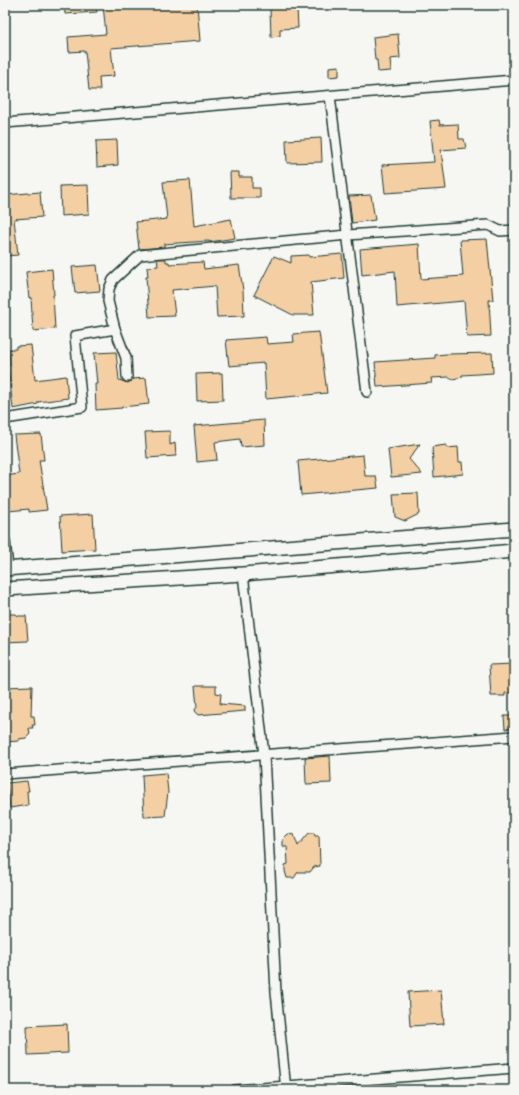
<svg xmlns="http://www.w3.org/2000/svg" width="519" height="1095" viewBox="0 0 519 1095" font-family="'Patrick Hand',sans-serif">
  <style>
    .building { fill: #f4cfa4; stroke: #1f3d34 }
    .lines { fill: none; stroke-linecap: round; stroke-linejoin: round }
    .street-casing { stroke: #1f3d34; stroke-width: 12 }
    .secondary-casing { stroke: #1f3d34; stroke-width: 16 }
    .street { stroke: #f6f6f2; stroke-width: 9 }
    .secondary { stroke: #f6f6f2; stroke-width: 13 }
  </style>
  <rect width="100%" height="100%" fill="#f6f6f2"/>
  <filter id="ink" filterUnits="userSpaceOnUse"><feTurbulence type="fractalNoise" baseFrequency=".025" numOctaves="2"/><feDisplacementMap in="SourceGraphic" scale="8" xChannelSelector="R" yChannelSelector="G"/><feConvolveMatrix kernelMatrix="1 2 1 2 8 2 1 2 1" color-interpolation-filters="sRGB"/></filter>
  <g filter="url(#ink)">
    <!-- building -->
    <g class="building">
      <path d="M64,5H96L97,12L65,14Z"/>
      <path d="M103,5H197L200,41L111,48L114,76L99,77L100,90H89L85,51L69,52L68,37L106,34Z"/>
      <path d="M297,8L298,28L280,29V36L271,37L270,9Z"/>
      <path d="M398,34L400,58L390,59L391,71L378,72L377,60H375L373,37Z"/>
      <path d="M339,66V76L329,77V67Z"/>
      <path d="M439,120L440,125L458,124L459,139H464L466,148L441,150L446,189L385,193L382,165L434,162L430,121Z"/>
      <path d="M321,138L322,162L287,163L286,140Z"/>
      <path d="M117,140L118,165L97,167L96,141Z"/>
      <path d="M230,172H239V177H252V188H260V198H231Z"/>
      <path d="M190,180L194,226L231,219L235,238L210,242L209,241L164,244V247L139,249L136,222L167,219L163,182Z"/>
      <path d="M88,185L89,214L61,216L60,186Z"/>
      <path d="M40,192L42,217L14,219L18,255L5,256V195Z"/>
      <path d="M371,195L375,220L352,223L349,196Z"/>
      <path d="M487,239L493,300H489L491,336L467,337L464,301L397,307L395,271L362,275L360,249L419,244L421,279L463,276L460,240Z"/>
      <path d="M342,254L344,278L311,282L314,315H293L254,295L274,256L291,263V256L309,255V257Z"/>
      <path d="M157,259H166V262H169V264L203,262L204,269L239,265L243,290L244,316L217,317L215,286L172,290L175,316L149,317L146,277H148L147,267L158,266Z"/>
      <path d="M97,265L100,291L75,293L72,267Z"/>
      <path d="M52,269L54,295H53L55,329L33,331L31,297L29,298L26,272Z"/>
      <path d="M319,332L327,393L266,399L264,363L229,366L226,340L266,337L267,344L294,342L293,334Z"/>
      <path d="M31,345L35,380L66,376L68,398L38,402V404L13,409L8,365H10L9,349H16V346Z"/>
      <path d="M116,352L119,380L128,383L133,379L146,378L149,404L122,407V408L96,410L95,384H97L94,353Z"/>
      <path d="M492,353L493,373L462,375V377L453,379L449,377L431,378L432,383L377,387L375,362L435,358V355L447,354Z"/>
      <path d="M222,373L223,400L197,401L196,374Z"/>
      <path d="M264,420L265,445L241,447L240,439L215,442L217,460L197,462L194,426Z"/>
      <path d="M170,431V445L175,443L176,456L147,458L145,432Z"/>
      <path d="M41,434L44,460H39L47,510L29,512V509L8,511L5,476L19,474L14,435Z"/>
      <path d="M420,444L409,459L422,474L391,477L388,449Z"/>
      <path d="M446,445L447,448L458,447L459,462H462L463,474L434,477L432,447Z"/>
      <path d="M363,455L365,476H376L378,488L301,495L298,461Z"/>
      <path d="M418,493L419,514L405,521L395,517L393,494Z"/>
      <path d="M93,514L95,549L62,551L60,516Z"/>
      <path d="M5,614H16L18,616H26L28,641L5,642Z"/>
      <path d="M514,664V693H505V696H491L489,665Z"/>
      <path d="M32,686L31,716H34L35,725H32L33,728H29L30,734L26,738L19,739V741L5,742V687Z"/>
      <path d="M195,686H216V693L221,694L220,704L245,706V711L198,715L194,711L197,707Z"/>
      <path d="M504,716H514V728L505,729Z"/>
      <path d="M330,756L331,783L306,784L305,758Z"/>
      <path d="M166,773L168,792L165,816L144,817L142,775Z"/>
      <path d="M27,781L29,791H27L28,805L10,808L7,783Z"/>
      <path d="M309,833H314L315,836H319L320,866L314,867L310,872H298L294,878H287L285,871V865L288,864L287,847L283,846V839L288,834L294,835L298,846Z"/>
      <path d="M441,990L444,1024L410,1026L408,992Z"/>
      <path d="M67,1024L68,1053L28,1055L27,1026Z"/>
    </g>
    <g class="lines">
      <!-- street casing -->
      <g class="street-casing">
        <g id="street">
          <path d="M330,96L367,392"/>
          <path d="M5,123L514,80"/>
          <path d="M115,329L126,358L127,377"/>
          <path d="M5,419L82,407L75,336L115,329L108,301L109,289L113,280L140,255L348,235L488,225L500,231L514,230"/>
          <path d="M5,541L8,568"/>
          <path d="M243,574L264,755L276,992L286,1090"/>
          <path d="M5,774L514,736"/>
          <path d="M235,1090L514,1068"/>
        </g>
      </g>
      <!-- secondary casing -->
      <g class="secondary-casing">
        <g id="secondary">
          <path d="M5,569L514,529"/>
          <path d="M5,589L243,574L514,551"/>
        </g>
      </g>
      <!-- street -->
      <use href="#street" class="street"/>
      <!-- secondary -->
      <use href="#secondary" class="secondary"/>
    </g>
  </g>
  <!-- margin -->
  <rect width="519" height="1095" fill="none" stroke="#f6f6f2" stroke-width="20"/>
  <rect x="10" y="10" width="499" height="1075" fill="none" stroke="#1f3d34" stroke-width="1.5" filter="url(#ink)"/>
</svg>
